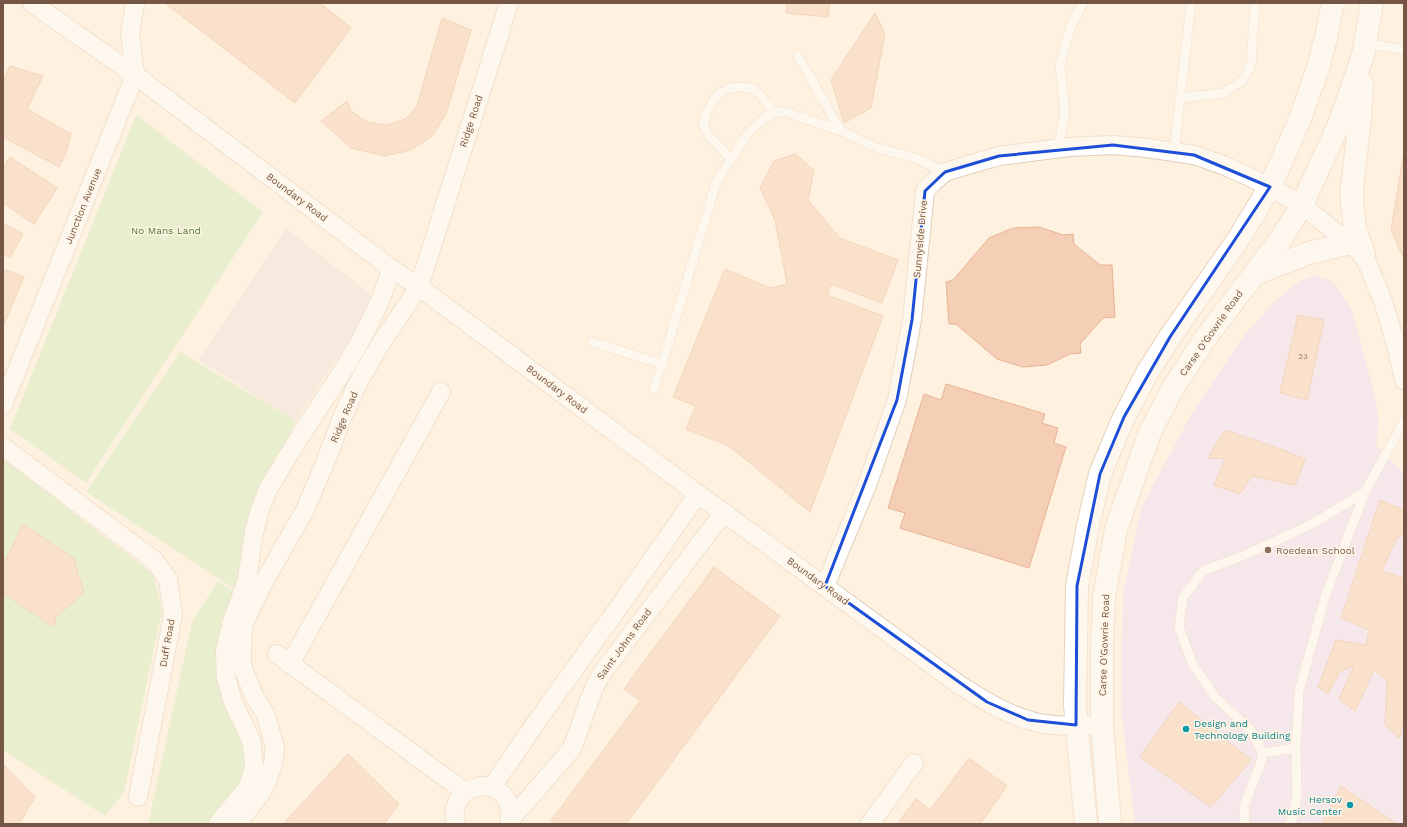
<svg xmlns="http://www.w3.org/2000/svg" width="1407" height="827" viewBox="0 0 1407 827" font-family="'Work Sans',sans-serif">
  <style>
    .industrial { fill: #ebe3db }
    .education { fill: #eedcf9 }
    .green { fill: #d0ebbd }
    .building { fill: #f4ceb5; stroke: #e8b494 }
    .lines { fill: none; stroke-linecap: round; stroke-linejoin: round }
    .lane-casing { stroke: #e2cdba; stroke-width: 10 }
    .street-casing { stroke: #e2cdba; stroke-width: 20 }
    .secondary-casing { stroke: #e9d0ba; stroke-width: 24 }
    .lane { stroke: #fff; stroke-width: 9 }
    .street { stroke: #fff; stroke-width: 18 }
    .secondary { stroke: #fff; stroke-width: 22 }
    .marked { fill: none; stroke: #1d4ed8; stroke-width: 3; stroke-linejoin: round }
    .education-dot { fill: #8d6e63; stroke: #fff5e6; stroke-width: 1.5 }
    .culture-dot { fill: #0f9aa8; stroke: #fff5e6; stroke-width: 1.5 }
    .labels { text-anchor: middle; dominant-baseline: central; stroke-width: 3; stroke-linejoin: round; paint-order: stroke }
    .number-label { font-size: 8px; fill: #957461 }
    .street-label { font-size: 10px; fill: #755645; stroke: #fff5e6 }
    .park-label { font-size: 10px; fill: #507c3d; stroke: #fff5e6 }
    .education-label { font-size: 10px; fill: #785e54; stroke: #fff5e6; text-anchor: start }
    .culture-label { font-size: 10px; fill: #0d838f; stroke: #fff5e6; text-anchor: start }
  </style>
  <rect width="100%" height="100%" fill="#fef1df"/>
  <!-- industrial -->
  <path class="industrial" d="M286,229L376,298L296,421L199,360Z"/>
  <!-- education -->
  <path class="education" d="M1315,275L1333,282L1351,308L1375,395L1379,422L1376,445L1404,473V824H1135L1121,709L1123,593L1142,506L1192,413L1243,337L1275,301L1299,282Z"/>
  <!-- green -->
  <g class="green">
    <path d="M136,115L263,212L86,483L10,429Z"/>
    <path d="M180,352L296,421L256,505L235,589L86,492Z"/>
    <path d="M3,459L153,574L162,610L124,792L105,816L3,750Z"/>
    <path d="M218,581L238,594L221,648L250,758L245,783L207,824H148L192,622Z"/>
  </g>
  <!-- building -->
  <g class="building">
    <path d="M165,3H320L351,28L295,103Z"/>
    <path d="M787,3H830L828,17L786,13Z"/>
    <path d="M875,13L885,34L871,108L844,123L831,80Z"/>
    <path d="M442,18L471,30L446,114L432,136L411,150L385,156L351,148L321,121L347,101L351,111L367,122L387,125L406,119L417,106Z"/>
    <path d="M10,66L43,76L27,109L71,134L67,151L59,167L3,137V81Z"/>
    <path d="M1404,151V259L1391,230Z"/>
    <path d="M795,154L814,170L808,200L840,238L898,260L882,303L831,284L827,295L883,316L810,512L729,446L686,429L696,406L673,397L725,269L770,288L787,284L775,220L760,188L774,161Z"/>
    <path d="M10,157L57,188L34,224L3,203V167Z"/>
    <path d="M3,223L23,234L10,258L3,254Z"/>
    <path d="M1039,227L1063,235L1073,234L1074,244L1100,265H1112L1115,317L1103,318L1080,344L1081,353L1070,354L1047,365L1023,367L997,359L956,324H949L946,282L953,280L989,238L1013,228Z"/>
    <path d="M3,269L24,277L3,326Z"/>
    <path d="M1298,315L1324,320L1307,400L1280,393Z"/>
    <path d="M946,384L1045,414L1042,423L1058,428L1054,443L1066,447L1029,568L900,528L905,513L888,508L924,394L941,400Z"/>
    <path d="M1225,430L1273,446L1305,459L1295,485L1252,476L1240,494L1214,485L1225,459L1208,458Z"/>
    <path d="M1380,500L1404,510V535L1397,537L1382,571L1404,578V722L1399,738L1385,725L1387,681L1374,670L1355,711L1339,699L1354,666L1340,671L1328,694L1318,687L1336,640L1366,645L1369,630L1341,618Z"/>
    <path d="M23,524L73,558L84,592L56,617L54,627L3,593V566Z"/>
    <path d="M714,567L780,616L626,824H554L551,821L640,701L624,689Z"/>
    <path d="M1179,702L1251,760L1211,807L1140,757Z"/>
    <path d="M348,754L399,804L384,824H283Z"/>
    <path d="M969,758L1007,786L980,824H897L916,799L930,810Z"/>
    <path d="M3,764L35,797L19,824H3Z"/>
    <path d="M1341,786L1397,824H1322Z"/>
  </g>
  <g class="lines">
    <!-- lane casing -->
    <g class="lane-casing">
      <g id="lane">
        <path d="M1365,43L1404,50"/>
        <path d="M798,56L841,131"/>
        <path d="M1180,98L1223,93L1242,81L1251,65L1255,3"/>
        <path d="M1058,149L1065,113L1060,64L1070,29L1083,3"/>
        <path d="M1174,152L1191,3"/>
        <path d="M731,159L709,136L703,124C708,105 719,85 742,87C745,87 751,88 754,89C759,93 770,107 775,112"/>
        <path d="M592,342L662,364"/>
        <path d="M654,388L667,348L716,183L747,134L764,118L775,112H786L841,131L878,148L915,158L945,172"/>
        <path d="M1263,753L1296,748"/>
        <path d="M1245,824L1244,806L1259,768L1263,753L1250,729L1216,698L1193,665L1179,627L1183,597L1203,571L1245,555L1312,524L1365,492"/>
        <path d="M1290,824L1293,817L1297,796L1296,748L1299,691L1326,594L1365,492L1404,421"/>
      </g>
    </g>
    <!-- street casing -->
    <g class="street-casing">
      <g id="street">
        <path d="M32,3L135,75L392,269L419,287L698,494L961,686C982,699 1004,713 1028,720C1052,728 1077,725 1102,725"/>
        <path d="M3,405L135,75L130,33L135,3"/>
        <path d="M3,447L155,561L168,579L173,615L138,797"/>
        <path d="M825,586L867,485L897,400L912,320L925,191L932,183L945,172L975,163L999,156L1069,147L1113,145L1147,148L1194,155L1223,165L1254,179L1302,205L1364,255L1383,301L1396,345L1404,380"/>
        <path d="M277,654L465,792"/>
        <path d="M290,664L441,392"/>
        <path d="M492,787L535,724L619,607L698,494"/>
        <path d="M510,820L571,750C583,725 587,697 602,673L724,512"/>
        <path d="M218,824L248,787L254,768L253,753L251,740L233,702L226,677L225,651L232,622L247,580L254,532L260,510L268,489L299,438L346,366L365,332L379,303L392,269"/>
        <path d="M237,824L261,793L268,779L273,764L275,747L265,713L255,698L242,666V648L243,625L262,585L305,510L325,463L342,418L358,383L379,346L419,287L509,3"/>
        <path d="M456,824C445,787 498,770 509,806C511,812 511,818 509,824"/>
        <path d="M870,824L914,763"/>
      </g>
    </g>
    <!-- secondary casing -->
    <g class="secondary-casing">
      <g id="secondary">
        <path d="M1362,83L1360,119L1352,187V204L1355,228L1364,255"/>
        <path d="M1254,274L1309,253L1350,243"/>
        <path d="M1086,824L1075,705L1077,586L1088,526L1100,474L1124,417L1147,373L1170,337L1239,238L1270,187L1300,119L1319,65L1326,37L1333,3"/>
        <path d="M1110,824L1102,725V648L1104,598L1116,529L1150,432L1173,388L1204,340L1280,240L1302,205L1340,122L1363,55L1372,3"/>
      </g>
    </g>
    <!-- lane -->
    <use href="#lane" class="lane"/>
    <!-- street -->
    <use href="#street" class="street"/>
    <!-- secondary -->
    <use href="#secondary" class="secondary"/>
  </g>
  <!-- marked area -->
  <path d="M0 0H1407V827H0ZM1113,145L1194,155L1270,187L1170,337L1124,417L1100,474L1077,586L1076,725L1028,720L987,702L825,586L897,400L912,320L925,191L945,172L999,156Z" fill="#fef1df" fill-opacity=".55" fill-rule="evenodd"/>
  <path class="marked" d="M1113,145L1194,155L1270,187L1170,337L1124,417L1100,474L1077,586L1076,725L1028,720L987,702L825,586L897,400L912,320L925,191L945,172L999,156Z"/>
  <!-- markers -->
  <circle class="education-dot" cx="1268" cy="550" r="4"/>
  <g class="culture-dot">
    <circle cx="1186" cy="729" r="4"/>
    <circle cx="1350" cy="805" r="4"/>
  </g>
  <g class="labels">
    <!-- number labels -->
    <g class="number-label">
      <text x="1303" y="356">23</text>
    </g>
    <!-- street labels -->
    <g class="street-label">
      <text transform="translate(471 121) rotate(-72)">Ridge Road</text>
      <text transform="translate(297 197) rotate(37)">Boundary Road</text>
      <text transform="translate(83 206) rotate(-68)">Junction Avenue</text>
      <text transform="translate(920 239) rotate(-85)">Sunnyside Drive</text>
      <text transform="translate(1211 333) rotate(-55)">Carse O'Gowrie Road</text>
      <text transform="translate(557 389) rotate(37)">Boundary Road</text>
      <text transform="translate(344 417) rotate(-67)">Ridge Road</text>
      <text transform="translate(818 581) rotate(36)">Boundary Road</text>
      <text transform="translate(167 643) rotate(-80)">Duff Road</text>
      <text transform="translate(624 644) rotate(-54)">Saint Johns Road</text>
      <text transform="translate(1104 645) rotate(-88)">Carse O'Gowrie Road</text>
    </g>
    <!-- park labels -->
    <g class="park-label">
      <text x="166" y="230">No Mans Land</text>
    </g>
    <!-- education labels -->
    <g class="education-label">
      <text x="1276" y="550">Roedean School</text>
    </g>
    <!-- culture labels -->
    <g class="culture-label">
      <text x="1194" y="723">Design and<tspan x="1194" dy="12">Technology Building</tspan></text>
      <text x="1342" y="799" text-anchor="end">Hersov<tspan x="1342" dy="12">Music Center</tspan></text>
    </g>
  </g>
  <!-- border -->
  <rect width="1407" height="827" fill="none" stroke="#755645" stroke-width="8"/>
</svg>
